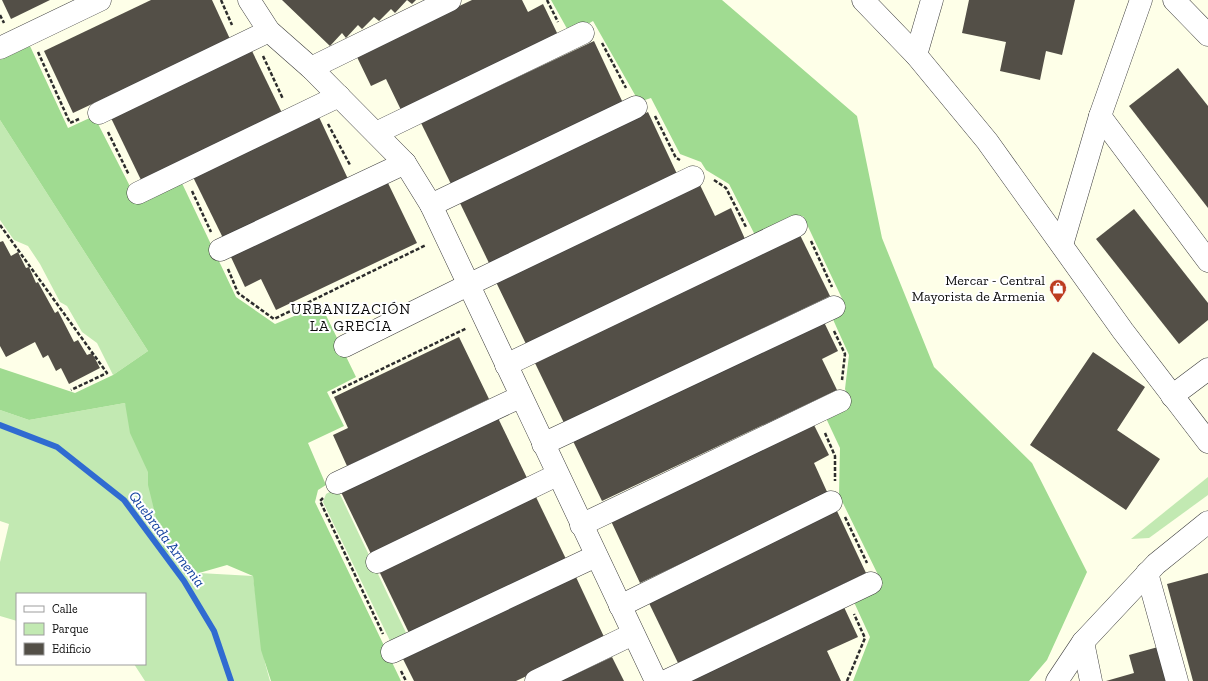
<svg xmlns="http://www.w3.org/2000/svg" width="1208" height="681" viewBox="0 0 1208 681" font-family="'Zilla Slab',serif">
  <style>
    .green { fill: #c2e9b2 }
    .forest { fill: #a0db91 }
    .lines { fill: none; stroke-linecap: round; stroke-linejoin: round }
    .stream { stroke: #306bd1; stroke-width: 6 }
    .building { fill: #534f47 }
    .minor-casing { stroke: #3e3e3e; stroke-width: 23 }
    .path { stroke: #2d2d2d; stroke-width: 2.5; stroke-dasharray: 4 2; stroke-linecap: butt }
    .minor { stroke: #fff; stroke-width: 22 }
    .labels { text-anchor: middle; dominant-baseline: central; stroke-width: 4; stroke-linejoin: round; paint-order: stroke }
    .poi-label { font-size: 14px; fill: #0b0b0b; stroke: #fff; text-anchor: end }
    .neighbourhood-label { font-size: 15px; letter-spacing: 1px; fill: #0b0b0b; stroke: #fff }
    .water-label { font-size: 15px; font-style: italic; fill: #12409e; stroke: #fff }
  </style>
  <rect width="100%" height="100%" fill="#feffe8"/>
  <!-- green -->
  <g class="green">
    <path d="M0,120L148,351L113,375L97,343L82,332L67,306L60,302L40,264L28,246L14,240L0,220Z"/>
    <path d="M125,403L199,573L253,576L265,663L270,681H145L134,664H145V594H17V621L0,616V562L9,524L0,521V410L29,420Z"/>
    <path d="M1208,477V495L1149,538L1131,539Z"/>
    <path d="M337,488L409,639L393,647L323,502L326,494Z"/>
  </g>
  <!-- forest -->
  <g class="forest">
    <path d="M551,0H722L857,116L882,238L934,367L1032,463L1087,572L1047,660L1029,681H853L870,637L853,600L883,585L839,495L840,448L825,416L850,403L845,389L849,355L831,315L846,307L803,216L757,239L729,184L706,170L701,162L680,154L651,98L639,102L593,21L570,34Z"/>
    <path d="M30,46L68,128L94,116L138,202L180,179L236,297L275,324L321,305L356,377L327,392L344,426L308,443L326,485L318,490L315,502L401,681H271L261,650L253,576L227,565L199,573L164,550L148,485V472L130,433L125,403L29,420L0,410V368L75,393L113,375L148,351L0,120V60Z"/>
  </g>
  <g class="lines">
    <!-- stream -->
    <path class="stream" d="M0,425L57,447L124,500L184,581L214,631L231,681"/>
  </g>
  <!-- building -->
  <g class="building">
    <path d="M2,0H50L11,19Z"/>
    <path d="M151,0H212L230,39L73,113L44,51Z"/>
    <path d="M282,0H407L395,13L391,9L379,21L374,17L362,29L358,25L346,38L342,33L330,46Z"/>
    <path d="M407,0H416L412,4Z"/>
    <path d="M472,0H522L528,12L543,4L558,35L401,110L386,79L371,86L356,55Z"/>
    <path d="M969,0H1075L1062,55L1046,51L1040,80L1000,71L1006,42L962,33Z"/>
    <path d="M594,41L623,103L451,184L421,123Z"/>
    <path d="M252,51L282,113L141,180L111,118Z"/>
    <path d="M1178,68L1208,106V208L1129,106Z"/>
    <path d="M648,112L677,174L489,263L459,201Z"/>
    <path d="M319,117L348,179L223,238L193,177Z"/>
    <path d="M387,181L417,243L276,310L261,279L245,287L230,255Z"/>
    <path d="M700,185L715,216L731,208L745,239L526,344L496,282Z"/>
    <path d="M1134,209L1208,303V320L1179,344L1096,239Z"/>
    <path d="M800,235L830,296L564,423L534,361Z"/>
    <path d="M3,241L11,256L18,252L26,268L29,267L36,283L38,282L55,313L58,311L74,342L78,340L87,355L92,353L100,368L69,384L61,368L56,371L48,355L43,358L35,342L6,357L0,346V242Z"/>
    <path d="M823,320L838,351L822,359L837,390L602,501L572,439Z"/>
    <path d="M459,337L489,399L347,466L333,435L348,428L334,397Z"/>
    <path d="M1093,352L1145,387L1117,430L1160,459L1126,510L1030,445Z"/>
    <path d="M498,418L528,480L371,554L341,492Z"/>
    <path d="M814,425L829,455L814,463L828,494L640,583L611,521Z"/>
    <path d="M536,497L566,559L409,633L379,571Z"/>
    <path d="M837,511L866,573L678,663L648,601Z"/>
    <path d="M1208,573V681H1193L1167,584Z"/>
    <path d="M576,577L605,639L516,681H414L403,659Z"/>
    <path d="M843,605L858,637L827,651L841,681H687Z"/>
    <path d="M1158,647L1167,681H1106L1134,673L1129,655Z"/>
    <path d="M612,657L624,681H561Z"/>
  </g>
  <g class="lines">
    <!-- minor casing -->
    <g class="minor-casing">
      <g id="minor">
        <path d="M249,0L269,31L311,68L405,163L431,205L656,681"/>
        <path d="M863,0L916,55L987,141L1123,331L1208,442"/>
        <path d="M1174,0L1208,35"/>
        <path d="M0,48L100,0"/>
        <path d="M916,55L932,0"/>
        <path d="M311,68L450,0"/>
        <path d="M99,113L269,31"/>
        <path d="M1100,116L1208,261"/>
        <path d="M376,133L583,33"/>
        <path d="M138,193L339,96"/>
        <path d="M431,205L636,107"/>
        <path d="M1062,245L1100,116L1141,0"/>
        <path d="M220,250L405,163"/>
        <path d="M345,346L468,285L693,177"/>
        <path d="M506,365L796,226"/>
        <path d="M1172,396L1208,369"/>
        <path d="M543,444L834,307"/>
        <path d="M337,483L520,397"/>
        <path d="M581,525L840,401"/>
        <path d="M377,562L557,475"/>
        <path d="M1147,573L1177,681"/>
        <path d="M620,606L831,502"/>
        <path d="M392,652L596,556"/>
        <path d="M536,681L633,634"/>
        <path d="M666,681L871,583"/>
        <path d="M1057,681L1083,642"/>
        <path d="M1091,681L1083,642L1156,564L1208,522"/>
      </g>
    </g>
    <!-- path -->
    <g class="path">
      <path d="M221,0L232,25"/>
      <path d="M547,0L558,22"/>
      <path d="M0,15L4,23"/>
      <path d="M602,43L626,88"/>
      <path d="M38,52L70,123L79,119"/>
      <path d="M263,56L283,99"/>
      <path d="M655,116L676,158L680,160"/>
      <path d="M328,124L350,165"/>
      <path d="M108,132L129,175"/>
      <path d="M714,180L726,188L746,227"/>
      <path d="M192,191L211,232"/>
      <path d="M0,225L107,373L71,390"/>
      <path d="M811,241L832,287"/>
      <path d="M228,269L238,293L274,319L426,245"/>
      <path d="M834,331L845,354L842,380"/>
      <path d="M332,393L467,328"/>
      <path d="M825,433L835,456V481"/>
      <path d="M323,498L320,501L383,634"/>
      <path d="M845,517L867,563"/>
      <path d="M401,671L406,681"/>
      <path d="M847,681L865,638L854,614"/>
    </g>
    <!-- minor -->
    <use href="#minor" class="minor"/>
  </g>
  <!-- icons -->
  <defs>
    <g id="shop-pin" transform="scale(0.9)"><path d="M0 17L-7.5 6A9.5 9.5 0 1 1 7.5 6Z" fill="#bd3d20" stroke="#fff"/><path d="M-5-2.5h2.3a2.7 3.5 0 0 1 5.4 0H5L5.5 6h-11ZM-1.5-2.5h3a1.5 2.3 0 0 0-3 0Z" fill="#fff"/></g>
  </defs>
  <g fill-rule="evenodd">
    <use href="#shop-pin" x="1058" y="288"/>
  </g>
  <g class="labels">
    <!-- poi labels -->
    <g class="poi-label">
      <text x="1045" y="280">Mercar - Central<tspan x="1045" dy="16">Mayorista de Armenia</tspan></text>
    </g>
    <!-- neighbourhood labels -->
    <g class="neighbourhood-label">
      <text x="351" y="309">URBANIZACIÓN<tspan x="351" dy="17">LA GRECIA</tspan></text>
    </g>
    <!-- water labels -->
    <g class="water-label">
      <text transform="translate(167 539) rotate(53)">Quebrada Armenia</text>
    </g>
  </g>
  <!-- legend -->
  <rect x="16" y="593" width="130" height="72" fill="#ffffff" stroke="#9d9d9d"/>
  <rect x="24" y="606" width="20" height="6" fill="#ffffff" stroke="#9d9d9d"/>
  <text x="52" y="613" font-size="12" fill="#0b0b0b">Calle</text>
  <rect x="24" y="623" width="20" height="12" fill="#c2e9b2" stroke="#9d9d9d"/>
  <text x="52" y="633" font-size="12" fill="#0b0b0b">Parque</text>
  <rect x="24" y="643" width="20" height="12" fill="#534f47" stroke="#9d9d9d"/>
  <text x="52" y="653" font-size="12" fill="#0b0b0b">Edificio</text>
</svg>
